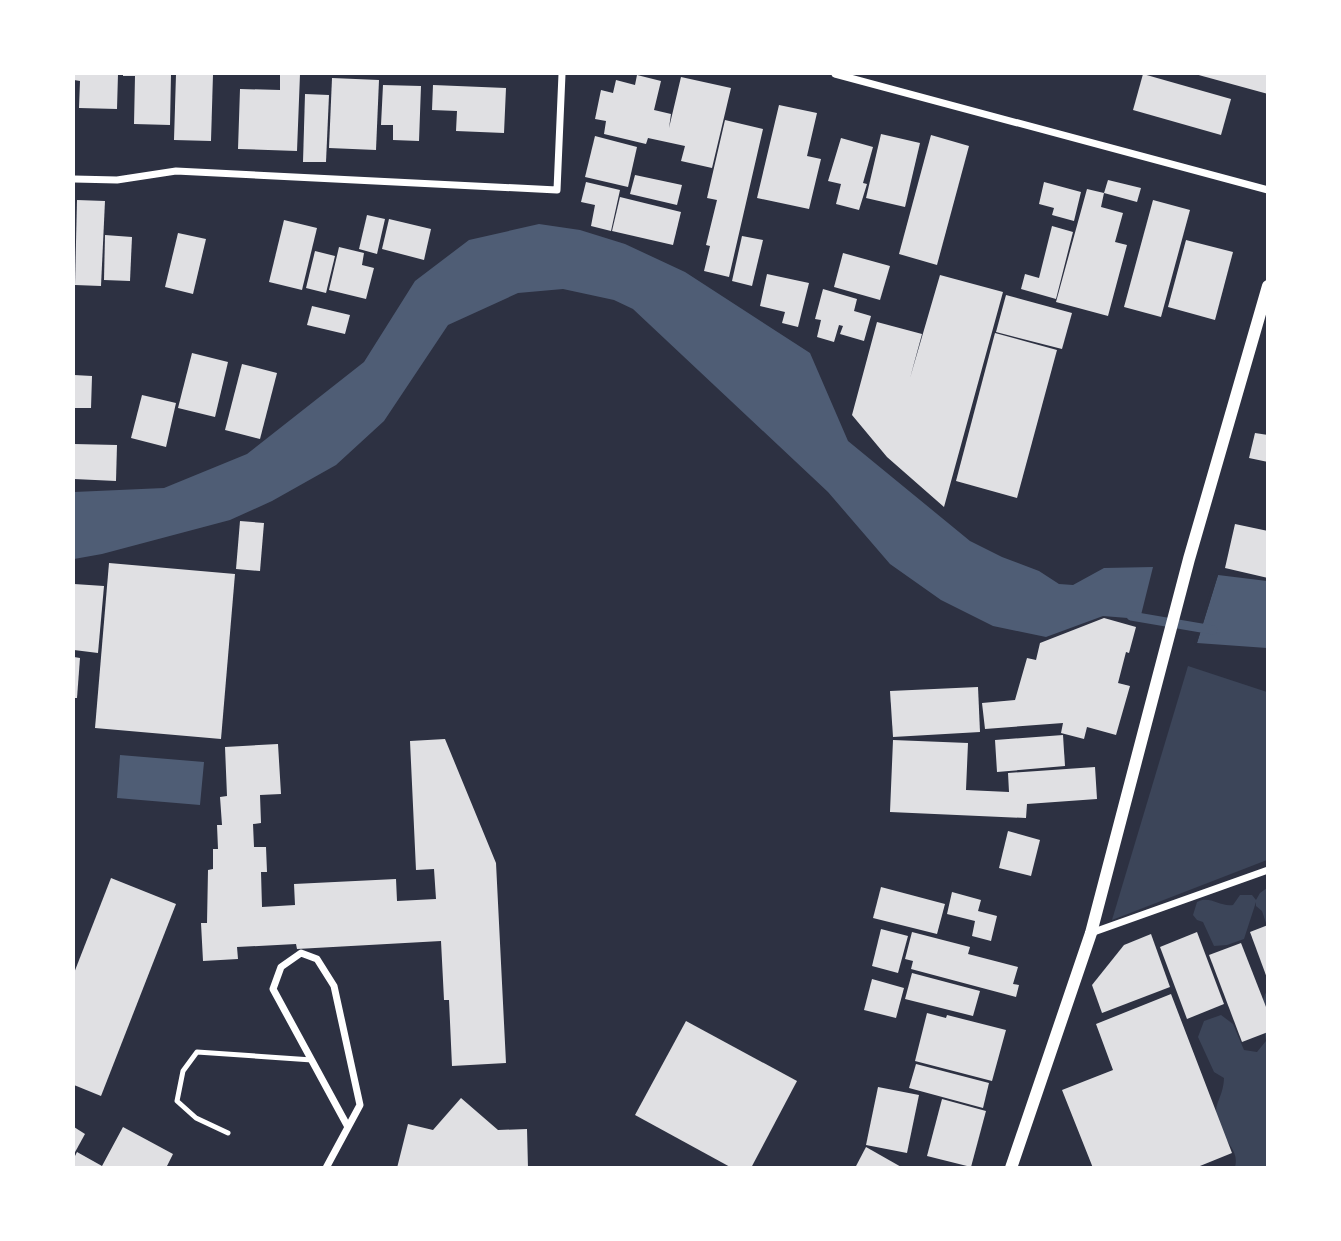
<svg xmlns="http://www.w3.org/2000/svg" width="1341" height="1241" viewBox="0 0 1341 1241" font-family="Overpass,sans-serif">
  <style>
    .green { fill: #3c4559 }
    .water { fill: #4f5d75 }
    .pier { fill: #2d3142 }
    .lines { fill: none; stroke-linecap: round; stroke-linejoin: round }
    .stream { stroke: #4f5d75; stroke-width: 9 }
    .building { fill: #e0e0e3 }
    .service { stroke: #fff; stroke-width: 5 }
    .minor { stroke: #fff; stroke-width: 7 }
    .tertiary { stroke: #fff; stroke-width: 12 }
  </style>
  <rect width="100%" height="100%" fill="#2d3142"/>
  <!-- green -->
  <g class="green">
    <path d="M1188,666L1267,692V860L1112,920Z"/>
    <path d="M1267,888V926L1262,911L1256,906V902L1244,939L1227,945L1214,946L1203,922L1197,920L1193,915L1197,902C1210,895 1219,907 1233,905L1240,895H1252L1256,900L1260,893Z"/>
    <path d="M1267,992V1167H1235C1239,1152 1228,1145 1222,1132C1208,1104 1223,1103 1224,1078L1214,1072L1198,1037L1204,1021L1221,1015L1233,1024L1244,1050L1257,1052L1266,1041L1261,1007L1265,994Z"/>
  </g>
  <!-- water -->
  <g class="water">
    <path d="M539,224L580,230L625,244L685,272L810,353L848,441L970,541L1002,557L1039,571L1059,584L1073,585L1104,568L1153,567L1140,619L1103,616L1046,637L993,626L941,600L890,564L828,492L633,309L614,300L563,289L518,293L448,325L384,421L336,465L272,501L230,520L102,554L74,559V492L164,488L247,454L364,362L415,281L469,240Z"/>
    <path d="M1218,575L1267,581V648L1197,643Z"/>
    <path d="M120,755L204,762L200,805L117,798Z"/>
  </g>
  <!-- pier -->
  <path class="pier" d="M1216,572H1219L1196,646L1194,642Z"/>
  <g class="lines">
    <!-- stream -->
    <path class="stream" d="M1131,616L1213,630"/>
  </g>
  <!-- building -->
  <g class="building">
    <path d="M74,74H118L117,109L79,108L80,81L74,80Z"/>
    <path d="M123,74H171L170,125L134,124L135,76H123Z"/>
    <path d="M176,74H213L211,141L174,140Z"/>
    <path d="M280,74H300L297,151L238,149L240,89L280,90Z"/>
    <path d="M1143,74L1231,99L1221,135L1133,110Z"/>
    <path d="M1195,74H1268V94Z"/>
    <path d="M637,75L661,81L654,110L671,114L669,128L681,77L731,88L712,168L681,161L685,146L648,138L646,144L604,134L606,121L595,119L601,90L613,93L616,80L635,85Z"/>
    <path d="M332,78L379,80L376,150L329,148Z"/>
    <path d="M383,85L421,86L419,141L393,140V125H381Z"/>
    <path d="M433,85L506,88L504,133L456,131L457,111L432,110Z"/>
    <path d="M305,94L329,95L326,162H303Z"/>
    <path d="M779,105L817,113L807,156L821,159L809,209L757,198Z"/>
    <path d="M725,120L763,129L729,277L704,271L710,246L706,245L717,200L707,198Z"/>
    <path d="M881,134L920,143L905,207L866,198Z"/>
    <path d="M931,135L969,146L937,265L899,254Z"/>
    <path d="M595,136L637,147L628,187L585,177Z"/>
    <path d="M841,138L873,147L863,183L867,184L859,210L836,204L841,184L828,181Z"/>
    <path d="M635,175L682,185L677,205L630,194Z"/>
    <path d="M1108,180L1141,188L1137,202L1104,193Z"/>
    <path d="M586,182L620,190L611,231L591,226L595,205L581,202Z"/>
    <path d="M1044,182L1081,192L1074,221L1052,215L1054,208L1039,204Z"/>
    <path d="M1087,189L1104,193L1101,207L1123,213L1115,242L1127,245L1108,316L1056,302Z"/>
    <path d="M620,197L681,212L673,245L612,231Z"/>
    <path d="M77,200L105,201L101,286L75,285Z"/>
    <path d="M1153,200L1190,210L1161,317L1124,307Z"/>
    <path d="M367,215L385,219L377,254L359,249Z"/>
    <path d="M389,219L431,229L424,260L382,249Z"/>
    <path d="M284,220L317,228L302,290L269,282Z"/>
    <path d="M1052,226L1073,232L1056,299L1021,289L1025,274L1039,278Z"/>
    <path d="M178,233L206,239L193,294L165,287Z"/>
    <path d="M105,235L132,237L130,281L104,280Z"/>
    <path d="M742,236L763,240L752,286L732,281Z"/>
    <path d="M1186,240L1233,252L1215,320L1168,307Z"/>
    <path d="M339,247L364,253L362,265L374,268L366,299L329,290Z"/>
    <path d="M315,251L335,256L326,293L306,288Z"/>
    <path d="M843,253L890,266L880,300L834,287Z"/>
    <path d="M767,274L809,283L798,327L782,323L785,312L760,306Z"/>
    <path d="M940,275L1003,292L944,507L887,457L852,415L877,322L922,334L910,378Z"/>
    <path d="M823,289L857,299L854,311L871,316L864,341L840,334L843,326L839,325L834,342L817,337L821,320L815,319Z"/>
    <path d="M1006,295L1072,313L1062,349L996,332Z"/>
    <path d="M312,306L350,315L345,334L307,325Z"/>
    <path d="M995,333L1057,350L1017,498L956,481Z"/>
    <path d="M192,353L228,362L215,417L178,408Z"/>
    <path d="M242,364L277,373L260,439L225,430Z"/>
    <path d="M74,375L92,376L91,408H74Z"/>
    <path d="M142,395L176,403L166,447L131,438Z"/>
    <path d="M1255,433L1268,435V462L1249,458Z"/>
    <path d="M74,444L117,445L116,481L74,479Z"/>
    <path d="M240,521L264,523L260,571L236,569Z"/>
    <path d="M1235,524L1268,531V578L1225,568Z"/>
    <path d="M109,563L235,574L221,739L95,728Z"/>
    <path d="M74,584L104,586L98,653L74,650Z"/>
    <path d="M1104,618L1136,627L1129,653L1126,652L1118,683L1130,686L1116,735L1087,727L1084,739L1061,733L1063,723L985,729L982,703L1015,700L1027,658L1036,660L1040,643Z"/>
    <path d="M74,657L80,658L77,698H74Z"/>
    <path d="M978,687L980,732L893,737L890,691Z"/>
    <path d="M1063,735L1065,766L997,772L995,740Z"/>
    <path d="M445,739L496,863L506,1063L452,1066L449,1000H444L441,941L297,949L296,944L237,947L238,959L203,961L201,923H207L208,870L213,869V849H218L217,825H222L220,797L227,796L225,747L278,744L281,794L260,795L261,823L253,824L254,847H266L267,872H261L262,907L295,905L294,884L396,879L397,901L436,899L434,869L416,870L410,741Z"/>
    <path d="M893,740L968,743L966,790L1009,792L1008,773L1095,767L1097,799L1027,804L1026,818L890,812Z"/>
    <path d="M1008,831L1040,840L1031,876L999,868Z"/>
    <path d="M111,878L176,904L101,1096L74,1085V973Z"/>
    <path d="M881,887L945,904L937,934L873,918Z"/>
    <path d="M952,892L981,900L978,911L997,916L991,941L972,936L975,921L947,914Z"/>
    <path d="M1268,925V978H1267L1250,932Z"/>
    <path d="M881,929L908,936L898,973L872,966Z"/>
    <path d="M912,932L970,947L968,954L1018,967L1013,984L1019,985L1016,997L911,969L913,961L905,959Z"/>
    <path d="M1197,932L1224,1004L1187,1019L1160,947Z"/>
    <path d="M1151,934L1170,987L1102,1013L1092,985L1124,945Z"/>
    <path d="M1241,943L1268,1012V1032L1242,1042L1209,955Z"/>
    <path d="M912,973L980,991L973,1016L905,999Z"/>
    <path d="M872,979L904,988L896,1018L864,1010Z"/>
    <path d="M1171,994L1232,1153L1195,1168H1093L1062,1090L1113,1070L1096,1024Z"/>
    <path d="M927,1013L946,1018L947,1015L1006,1030L992,1081L915,1061Z"/>
    <path d="M686,1021L797,1081L751,1168H732L635,1115Z"/>
    <path d="M916,1064L989,1083L983,1108L909,1088Z"/>
    <path d="M878,1087L919,1095L907,1153L866,1145Z"/>
    <path d="M461,1098L498,1130L527,1129L528,1168H397L408,1124L433,1130Z"/>
    <path d="M942,1099L986,1111L971,1167L927,1156Z"/>
    <path d="M74,1127L85,1134L74,1154Z"/>
    <path d="M123,1127L173,1154L166,1168H74V1158L77,1152L102,1166Z"/>
    <path d="M866,1147L903,1168H855Z"/>
  </g>
  <g class="lines">
    <!-- service -->
    <path class="service" d="M228,1133L196,1118L177,1101L183,1071L197,1052L312,1060"/>
    <!-- minor -->
    <g class="minor">
      <path d="M835,74L1268,190"/>
      <path d="M74,179L117,180L176,171L557,190L562,74"/>
      <path d="M1091,933L1268,870"/>
      <path d="M326,1168L360,1105L334,986L317,959L301,953L281,967L273,989L348,1127"/>
    </g>
    <!-- tertiary -->
    <path class="tertiary" d="M1011,1168L1091,933L1189,559L1268,286"/>
  </g>
  <!-- border -->
  <rect width="1341" height="1241" fill="none" stroke="#ffffff" stroke-width="150"/>
</svg>
